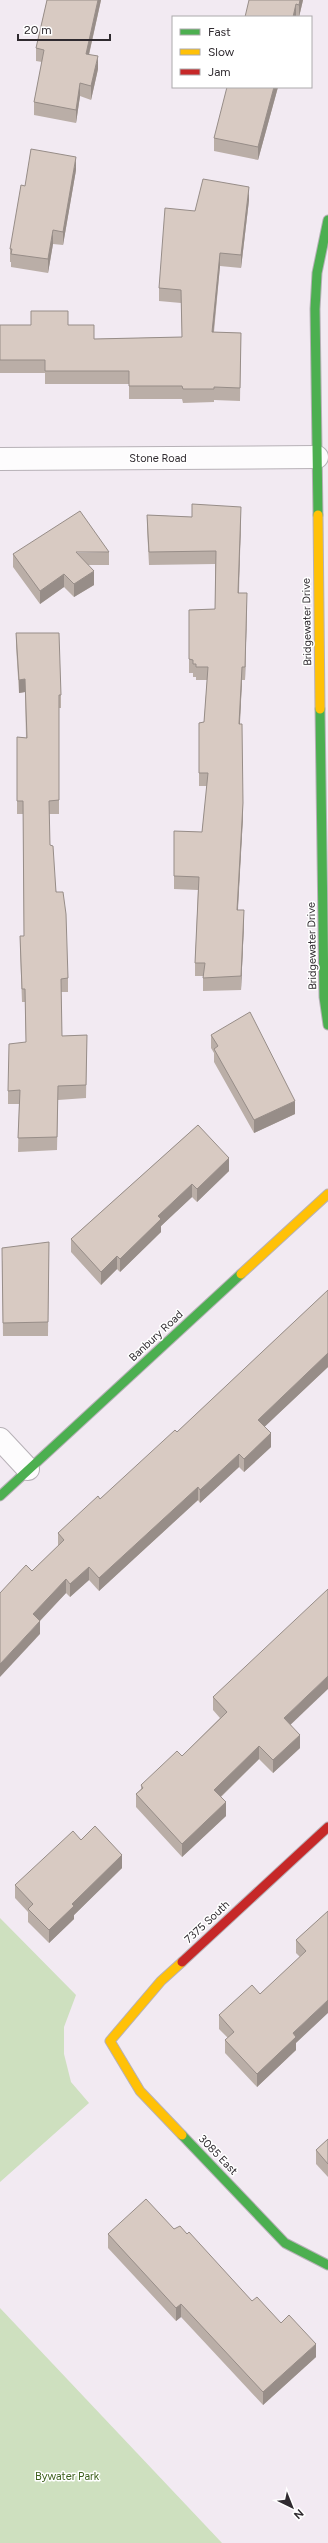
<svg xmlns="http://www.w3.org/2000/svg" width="328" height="2543" viewBox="0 0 328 2543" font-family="Figtree,sans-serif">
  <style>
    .green { fill: #cee0bf }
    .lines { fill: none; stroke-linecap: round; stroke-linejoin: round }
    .street-casing { stroke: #b7b1b7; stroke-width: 24 }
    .fast-casing { stroke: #b7b1b7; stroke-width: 11 }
    .slow-casing { stroke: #b7b1b7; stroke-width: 11 }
    .jam-casing { stroke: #b7b1b7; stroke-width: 11 }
    .street { stroke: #fdfcfd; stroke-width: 22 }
    .fast { stroke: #4caf50; stroke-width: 9 }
    .slow { stroke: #ffc107; stroke-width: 9 }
    .jam { stroke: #c62828; stroke-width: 9 }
    .wall { fill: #baaea7 }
    .shaded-wall { fill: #978d88 }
    .building { fill: #d8cac2; stroke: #978d88 }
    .labels { text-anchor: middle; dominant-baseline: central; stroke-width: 3; stroke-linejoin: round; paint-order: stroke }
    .street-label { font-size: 11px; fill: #2f2a2f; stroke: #fff }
    .park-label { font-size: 11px; fill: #3e611e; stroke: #fff }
  </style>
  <rect width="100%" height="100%" fill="#f2eaf2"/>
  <!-- green -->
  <g class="green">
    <path d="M0,1918L76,1995L64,2027V2054L71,2082L89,2103L0,2182Z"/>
    <path d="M0,2308L222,2543H0Z"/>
  </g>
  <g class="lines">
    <!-- street casing -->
    <g class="street-casing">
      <g id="street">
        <path d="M0,459L317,457"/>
        <path d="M0,1439L28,1469"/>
      </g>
    </g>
    <!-- fast casing -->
    <g class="fast-casing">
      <g id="fast">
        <path d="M318,515L315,309L317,273L328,220"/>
        <path d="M320,709L324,997L328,1025"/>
        <path d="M0,1496L241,1274"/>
        <path d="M182,2135L285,2243L328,2265"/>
      </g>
    </g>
    <!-- slow casing -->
    <g class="slow-casing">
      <g id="slow">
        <path d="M318,515L320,709"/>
        <path d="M241,1274L328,1194"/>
        <path d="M182,2135L140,2091L110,2041L161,1981L182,1962"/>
      </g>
    </g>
    <!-- jam casing -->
    <g class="jam-casing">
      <path id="jam" d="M182,1962L328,1827"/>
    </g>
    <!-- street -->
    <use href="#street" class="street"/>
    <!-- fast -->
    <use href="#fast" class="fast"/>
    <!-- slow -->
    <use href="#slow" class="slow"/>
    <!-- jam -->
    <use href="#jam" class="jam"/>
  </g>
  <!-- wall -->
  <g class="wall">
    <path d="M47,0H101L89,55L98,69L91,100L80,96L76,123L34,115V102L42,62L36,61V48Z"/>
    <path d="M303,0L299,17H245Z"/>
    <path d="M278,87L258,160L214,151V138Z"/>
    <path d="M76,170L63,245L53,244L48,273L11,267V262H10V249L25,186Z"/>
    <path d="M249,200L241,268L220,266L214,332L241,333L240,401L214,400V402L183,403L182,399H129V384H45V373H0V325H68L94,339L182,337L181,303L159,301V288L195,211Z"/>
    <path d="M192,504L241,520L239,593L247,606L245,680H242L240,724L243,816L238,910L244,923L241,990L203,991V976H195V963L198,890L174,889V831L202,832L207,786H199V723L204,722L207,680H196V677H193V673H189V610L215,609V564L149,565L147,528V515L192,517Z"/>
    <path d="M109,552V565H88L94,585L74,597L64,587L40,604L13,567V554Z"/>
    <path d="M16,633L61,695V708H59V814H49L50,845L68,978V992H61L62,1036L87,1035L86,1098L58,1100L57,1150L18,1152L19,1104H8V1091L26,1042L25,1002H22L20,949V936H24L23,814H17V737L26,738L25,692L19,693L16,646Z"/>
    <path d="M211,1035L295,1114L254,1133L214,1062V1053L211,1048Z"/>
    <path d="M198,1125L229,1171L197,1202L192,1197L161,1226V1232L120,1272L117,1269L101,1285L71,1252V1239Z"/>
    <path d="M49,1242L48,1336H3L2,1261Z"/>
    <path d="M328,1290V1367L264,1427L271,1447L244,1472L239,1467L200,1503L198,1500L99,1591L89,1580L70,1597L66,1593L40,1621V1634L32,1571L58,1546V1533L100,1499L177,1432Z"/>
    <path d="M213,1697L291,1725L300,1748L273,1773L259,1759L221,1797L226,1816L182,1857L136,1807V1794L141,1789V1785L182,1756L220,1718L213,1710Z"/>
    <path d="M81,1840L122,1868L74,1915V1919L49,1943L28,1922V1912L15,1898V1885Z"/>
    <path d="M328,1911L296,2043V2050L257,2087L225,2053V2040L228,2038L219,2029V2015L260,1994L300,1957L296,1953V1940Z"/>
    <path d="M328,2139V2177L316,2164V2150Z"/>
    <path d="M174,2229L252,2301L281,2323L316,2357L263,2405L181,2317L176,2321L108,2248V2234Z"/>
  </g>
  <!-- shaded-wall -->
  <g class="shaded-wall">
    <path d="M98,0H101L86,67V54Z"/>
    <path d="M300,0H303L299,17V5Z"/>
    <path d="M296,4V17H293Z"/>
    <path d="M98,56V69L91,100V86Z"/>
    <path d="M80,83V96L76,123V110Z"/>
    <path d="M274,87H278L258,160V147Z"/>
    <path d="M76,157V170L63,245V232Z"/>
    <path d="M249,187V200L241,268V255Z"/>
    <path d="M53,230V244L48,273V259Z"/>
    <path d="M220,253V266L212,346V332Z"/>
    <path d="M241,507V520L238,606V593Z"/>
    <path d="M94,571V585L74,597V584Z"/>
    <path d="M64,574V587L40,604V591Z"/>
    <path d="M247,593V606L245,680V667Z"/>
    <path d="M242,667V680L239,738V724Z"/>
    <path d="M25,679V692L19,693V680Z"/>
    <path d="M243,803V816L237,923V910Z"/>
    <path d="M244,910V923L241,990V976Z"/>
    <path d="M295,1101V1114L254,1133V1120Z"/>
    <path d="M229,1158V1171L197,1202V1189Z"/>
    <path d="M192,1184V1197L161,1226V1232L120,1272V1259L158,1216Z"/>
    <path d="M117,1256V1269L101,1285V1272Z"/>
    <path d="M328,1353V1367L258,1433V1420Z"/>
    <path d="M271,1433V1447L244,1472V1459Z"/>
    <path d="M239,1454V1467L200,1503V1490Z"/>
    <path d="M198,1487V1500L99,1591V1578Z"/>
    <path d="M89,1567V1580L70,1597V1584Z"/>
    <path d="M66,1579V1593L33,1628V1614Z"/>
    <path d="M40,1621V1634L0,1677V1664Z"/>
    <path d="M328,1676V1689L284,1731V1718Z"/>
    <path d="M300,1735V1748L273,1773V1760Z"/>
    <path d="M259,1746V1759L214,1803V1790Z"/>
    <path d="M226,1802V1816L182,1857V1844Z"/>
    <path d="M122,1855V1868L74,1915V1919L49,1943V1930L72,1904Z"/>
    <path d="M328,2000V2013L296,2043V2050L257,2087V2074L293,2033Z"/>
    <path d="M181,2304V2317L176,2321V2308Z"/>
    <path d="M316,2344V2357L263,2405V2392Z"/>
  </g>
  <!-- building -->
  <g class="building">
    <path d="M47,0H98L86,54L98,56L91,86L80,83L76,110L34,102L44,50L36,48Z"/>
    <path d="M249,0H300L299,5L296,4L293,17H245Z"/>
    <path d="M227,87H274L258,147L214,138Z"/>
    <path d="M31,149L76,157L63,232L53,230L48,259L11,254L12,249H10L21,185L25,186Z"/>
    <path d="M203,179L249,187L241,255L220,253L212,332L241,333L240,388L214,387V389H183L182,386H129V371H45V360H0V325H31V311H68V325H94V339L182,337L181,290L159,288L165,208L195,211Z"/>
    <path d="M192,504L241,507L238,593H247L245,667H242L239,724H242L243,803L237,910H244L241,976L203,978L205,963H195L199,877L174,876V831L202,832L208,773H199V723L204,722L208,667H196V664H193V660L189,659V610L215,609L216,551L149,552L147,515L192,517Z"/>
    <path d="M80,511L109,552H76L94,571L74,584L64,574L40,591L13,554Z"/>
    <path d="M16,633H59L61,695H59V800L49,801L50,845L53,846L56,892H63L66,914L68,978L61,979L62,1036L87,1035L86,1085L58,1086L57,1137L18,1138L20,1090L8,1091L9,1044L26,1042L25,989H22L20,936H24L23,801H17V737L27,738L25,679L19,680Z"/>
    <path d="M250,1012L295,1101L254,1120L214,1049L218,1046L211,1035Z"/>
    <path d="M198,1125L229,1158L197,1189L192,1184L158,1216L161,1219L120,1259L117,1256L101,1272L71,1239Z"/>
    <path d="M49,1242L48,1322L3,1323L2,1248Z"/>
    <path d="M328,1290V1353L258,1420L271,1433L244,1459L239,1454L200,1490L198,1487L99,1578L89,1567L70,1584L66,1579L33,1614L40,1621L0,1664V1593L26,1565L32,1571L64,1540L58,1533L98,1496L100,1499L175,1430L177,1432Z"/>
    <path d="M328,1589V1676L284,1718L300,1735L273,1760L259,1746L214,1790L226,1802L182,1844L136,1794L143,1788L141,1785L177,1751L182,1756L227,1712L213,1697Z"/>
    <path d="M95,1826L122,1855L72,1904L74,1906L49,1930L28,1909L33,1904L15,1885L73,1831L81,1840Z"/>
    <path d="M328,1911V2000L293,2033L296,2037L257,2074L225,2040L234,2032L219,2015L252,1985L260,1994L306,1951L296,1940Z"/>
    <path d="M328,2139V2164L316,2150Z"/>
    <path d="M146,2199L174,2229L180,2226L187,2234L189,2232L252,2301L257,2297L281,2323L289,2315L316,2344L263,2392L181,2304L176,2308L108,2234Z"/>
  </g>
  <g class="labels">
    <!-- street labels -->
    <g class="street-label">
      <text x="158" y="458">Stone Road</text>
      <text transform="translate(307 622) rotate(-91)">Bridgewater Drive</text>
      <text transform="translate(312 946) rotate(-91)">Bridgewater Drive</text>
      <text transform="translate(156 1336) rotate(-43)">Banbury Road</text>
      <text transform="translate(207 1922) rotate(-43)">7375 South</text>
      <text transform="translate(218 2155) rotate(46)">3085 East</text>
    </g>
    <!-- park labels -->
    <g class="park-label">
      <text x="67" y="2476">Bywater Park</text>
    </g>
  </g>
  <!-- legend -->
  <rect x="172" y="16" width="140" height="72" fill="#ffffff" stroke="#acaaac"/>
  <rect x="180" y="29" width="20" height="6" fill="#4caf50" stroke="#acaaac"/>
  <text x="208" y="36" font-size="12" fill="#2f2a2f">Fast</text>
  <rect x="180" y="49" width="20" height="6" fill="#ffc107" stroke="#acaaac"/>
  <text x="208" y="56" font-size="12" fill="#2f2a2f">Slow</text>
  <rect x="180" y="69" width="20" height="6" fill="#c62828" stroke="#acaaac"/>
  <text x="208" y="76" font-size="12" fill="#2f2a2f">Jam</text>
  <!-- north arrow -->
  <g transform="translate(292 2507) rotate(137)" stroke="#ffffff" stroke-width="3" paint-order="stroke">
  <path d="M0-3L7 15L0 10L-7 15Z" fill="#2f2a2f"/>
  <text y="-6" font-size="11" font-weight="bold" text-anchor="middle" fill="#2f2a2f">N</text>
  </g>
  <!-- scale -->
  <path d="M18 34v6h92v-6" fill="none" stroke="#2f2a2f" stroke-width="2"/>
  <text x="24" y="34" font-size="12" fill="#2f2a2f" stroke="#ffffff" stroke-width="3" paint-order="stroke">20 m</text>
</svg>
